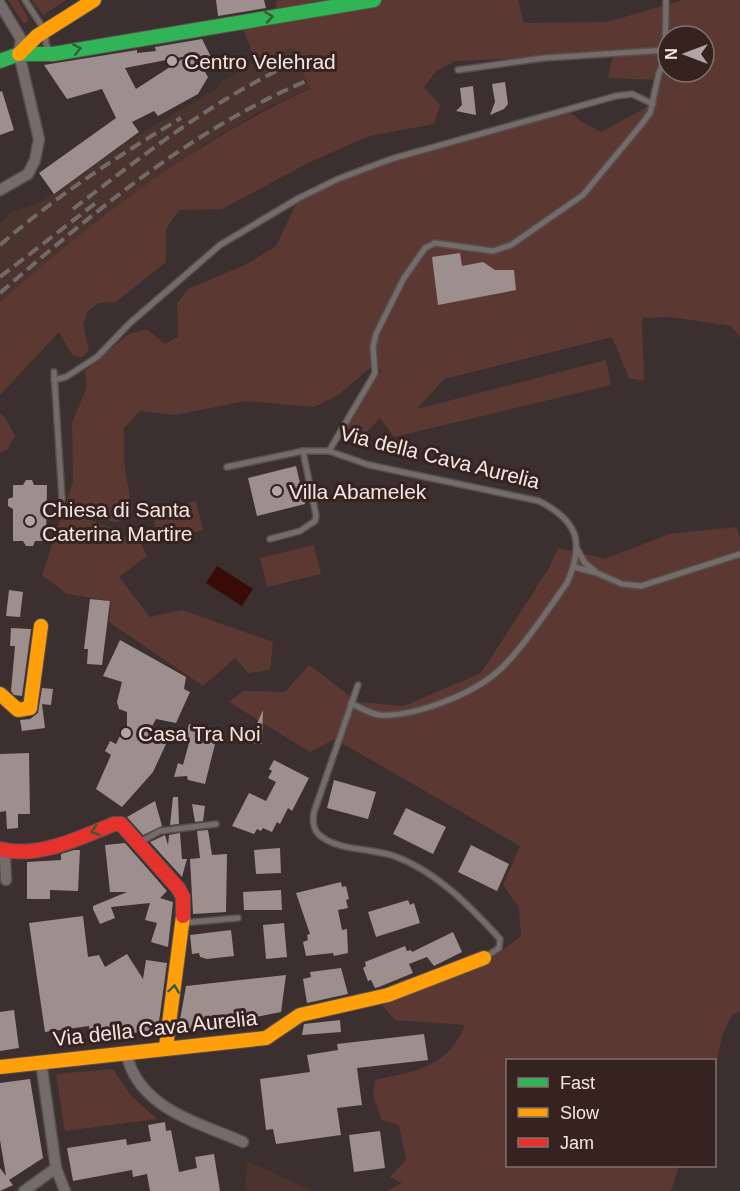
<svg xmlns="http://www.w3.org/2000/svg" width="740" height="1191" viewBox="0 0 740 1191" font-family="Helvetica,sans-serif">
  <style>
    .built { fill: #4b332e }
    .green { fill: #5b3932; fill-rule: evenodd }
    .water { fill: #380b07 }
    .building { fill: #9c8f8e; fill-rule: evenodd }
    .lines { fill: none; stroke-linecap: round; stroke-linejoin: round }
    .lane-casing { stroke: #584f4c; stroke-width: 8 }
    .street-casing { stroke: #584f4c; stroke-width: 13 }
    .fast-casing { stroke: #584f4c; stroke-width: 16 }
    .slow-casing { stroke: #584f4c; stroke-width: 16 }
    .jam-casing { stroke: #584f4c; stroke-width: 16 }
    .lane { stroke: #746c6a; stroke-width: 5 }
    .street { stroke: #746c6a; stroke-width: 10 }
    .fast { stroke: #30b455; stroke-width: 14 }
    .slow { stroke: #ff9f0a; stroke-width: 14 }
    .jam { stroke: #e5322d; stroke-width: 14 }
    .rail { stroke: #726a68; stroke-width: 4; stroke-dasharray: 12 6; stroke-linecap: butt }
    .oneway { stroke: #345d35 }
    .poi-dot { fill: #b2a6a4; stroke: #362320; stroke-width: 2 }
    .labels { text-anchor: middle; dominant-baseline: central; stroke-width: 6; stroke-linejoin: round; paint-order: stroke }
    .poi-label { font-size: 21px; fill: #f2e6e3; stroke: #362320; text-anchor: start }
    .street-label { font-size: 21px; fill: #f2e6e3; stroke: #362320 }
  </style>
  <rect width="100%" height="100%" fill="#3b302f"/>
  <!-- built -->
  <g class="built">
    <path d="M294,47L310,88L264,109L208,142L114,210L0,302V223L13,211L39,203L124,144L220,86L218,84L256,61Z"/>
    <path d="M247,1162L252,1163L313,1191H245Z"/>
  </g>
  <!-- green -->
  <g class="green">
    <path d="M8,0H18L29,20L24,24Z"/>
    <path d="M32,0H66L43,15Z"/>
    <path d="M518,0L524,23L607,22L683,0H740V337L731,326L671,317L644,318V315L642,322L644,381L629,378L612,337L444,379L417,409L606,360L611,385L394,437L380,418L353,446L337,429L381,372L376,363L338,395L314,407L245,401L175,415L140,411L124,428V461L132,511L129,518L115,522L90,516L87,519L111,528L115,538L130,536L142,545L147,556L119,577L150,617L182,610L273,642L270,670L248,673L235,658L203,686L109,622L111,601L67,594L42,575L73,482L72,423L87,387L85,371L127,335L146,329L165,344L178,337L177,303L188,289L247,264L276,246L299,198L360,170L567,110L582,122L601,132L653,104L657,80L608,78L613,55L455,61L436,71L424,87L440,105L434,124L369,136L308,163L222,209L179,210L166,229V262L116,302L99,303L88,311L83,324L89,350L82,357L73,356L59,332L0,395V302C94,220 196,140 310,89L294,47L256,61L240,21L277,15L276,1L283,0ZM668,36H704V72H668Z"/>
    <path d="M0,413L5,417L15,436L7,450L0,453Z"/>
    <path d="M196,501L203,530L159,541L152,512Z"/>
    <path d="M736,527L740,537V1011L732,1015L722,1036L715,1071L714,1060H508V1166H679L671,1191H387L402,1183L390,1177L406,1160L399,1125L382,1120L373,1096L375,1080C417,1070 447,1069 465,1025L395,1020L382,1005L498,954L521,936L519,908L503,885L520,846L335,739L310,752L229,702L243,691L285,692L309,665L358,702L404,706L481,673L549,568L558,548L605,559L669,534Z"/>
    <path d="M314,545L321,574L267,587L260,558Z"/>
    <path d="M113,1069L130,1095L157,1119L65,1131L56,1074Z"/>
  </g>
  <!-- water -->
  <path class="water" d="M217,566L253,589L242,606L206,583Z"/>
  <!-- building -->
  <g class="building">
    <path d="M216,0H264L266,8L218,16Z"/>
    <path d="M202,39L216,67L205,72L208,77L198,94L158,116L154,111L132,122L139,132L54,194L39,173L116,118L102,89L67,99L44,65L137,50V53L156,51L155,47ZM187,56L136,89L125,68Z"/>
    <path d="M505,82L508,104L504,109L490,115L495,102L492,84Z"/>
    <path d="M473,86L476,115L456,111L462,105L460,88Z"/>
    <path d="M2,91L14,130L0,135V92Z"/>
    <path d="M460,253L462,266L483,262L495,270H514L516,290L438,305L432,257Z"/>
    <path d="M296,466L305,504L257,516L248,478Z"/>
    <path d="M26,480H32L34,485H47L46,541H35L33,546H26L23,541H13V509L8,506V499L13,497V485H23Z"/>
    <path d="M9,590L23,592L20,617L6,616Z"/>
    <path d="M90,599L110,601L102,665L87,664L88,649H84Z"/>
    <path d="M11,628L31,629L22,696L14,695L11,691L15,646H10Z"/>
    <path d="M120,640L186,677L184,689L190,692L176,723L156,719L148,734L166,744L153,772L122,807L96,789L111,755L105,751L110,741L116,744L122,732L127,733V712L119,709L117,702L122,682L103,676Z"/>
    <path d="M42,688L53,689L51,705L42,704L45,728L22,731L20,720L30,719L38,713Z"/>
    <path d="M263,710L262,744L251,743L252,735Z"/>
    <path d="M189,724L218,732L205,784L188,780L187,776L174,777L178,763L183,765L190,739L186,738Z"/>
    <path d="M29,753L30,814H18V828L7,829L6,811L0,812V754Z"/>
    <path d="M274,760L309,778L292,811L288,808L280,824L277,822L272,832L263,828L261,831L257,829L254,834L232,826L249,793L266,801L276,782L268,778L272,771L269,769Z"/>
    <path d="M334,780L376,792L368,819L327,808Z"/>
    <path d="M173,797H178L179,824L170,825Z"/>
    <path d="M155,801L162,826L143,835L127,817Z"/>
    <path d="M192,804L205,806L203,821L195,822Z"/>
    <path d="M406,808L446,827L433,854L393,834Z"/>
    <path d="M208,830L212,855L227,854L226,912L193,914L190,859L200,858L197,831Z"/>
    <path d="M180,833L182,859H187L182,877L150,842L165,835L168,845L169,835Z"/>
    <path d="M125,843L167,891L160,898L173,902L168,947L151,942L157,923L145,920L150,903L111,907L115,918L100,924L93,909V906L127,892H110L105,845Z"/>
    <path d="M471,845L509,864L497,891L458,872Z"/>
    <path d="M280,848L281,873L256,874L254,850Z"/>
    <path d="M74,850H80L78,891L50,890V899H27V862L61,860V854Z"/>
    <path d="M341,882L342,887L346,886L349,899L346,900L348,908L338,910L342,930L347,929L348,953L334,956L333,953L306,956L303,942L308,940L307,935L310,934L296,893Z"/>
    <path d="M281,890L282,910H244L243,892Z"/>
    <path d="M408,900L410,905L414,903L420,923L376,937L368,912Z"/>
    <path d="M83,916L88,957L99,955L105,967L127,954L143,979L146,960L167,963L158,1029L90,1040L89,1026L45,1032L29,923Z"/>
    <path d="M284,923L287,957L266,959L263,925Z"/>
    <path d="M231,930L234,956L207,959L200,957L199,953L192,954L190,935Z"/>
    <path d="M453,932L462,952L434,966L427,957L409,964L413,973L379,987L375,988L371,980L368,981L363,968L366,966L365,962L405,946L407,951L411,950L412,952Z"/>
    <path d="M341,968L348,994L307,1003L303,979L311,977L310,972Z"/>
    <path d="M286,975L281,1012L256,1017V1023L242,1024L185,1030L179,1025L186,986Z"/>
    <path d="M14,1010L19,1048L0,1051V1012Z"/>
    <path d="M340,1020L341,1032L302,1035L304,1024Z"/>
    <path d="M424,1034L428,1060L357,1068L362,1105L337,1108L341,1135L276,1144L273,1129L266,1130L260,1079L310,1072L307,1055L338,1050L337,1044Z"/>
    <path d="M30,1079L43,1158L9,1180L13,1185L0,1191V1168L6,1176L0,1140V1083Z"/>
    <path d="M165,1122L166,1131L171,1130L179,1172L197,1168L195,1157L214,1154L220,1191H150L147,1174L133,1177L132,1170L73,1181L67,1148L126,1139L127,1145L151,1141L148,1125Z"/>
    <path d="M380,1131L385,1168L354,1172L349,1135Z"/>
  </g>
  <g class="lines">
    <!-- lane casing -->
    <g class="lane-casing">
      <g id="lane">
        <path d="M25,0L45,31L46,44L50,51"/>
        <path d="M458,70L544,58L666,50"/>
        <path d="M54,372L62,499"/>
        <path d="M54,380L66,377L97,357L130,323L220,245L299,198L338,179L391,159L616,96L632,94L653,104"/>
        <path d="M329,451L375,373L373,347L376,334L404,278L425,248L435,243L493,251L511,245L583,195L641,125L650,113L659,73L665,59L666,0"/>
        <path d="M227,467L303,451H329L369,465L539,501C578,521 585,542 567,583C549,608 518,655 496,673C470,695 414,717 380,715C370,714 360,708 351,703"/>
        <path d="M270,539L300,531L315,521L316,515L303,451"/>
        <path d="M577,549L585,563L595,571"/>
        <path d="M574,567L597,573L622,584L641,586L740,554"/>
        <path d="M358,685L314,812C312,822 314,832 322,837C341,851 372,848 394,856C436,871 471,907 500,939L499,948L484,958"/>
        <path d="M140,842L160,831L216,824"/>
        <path d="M182,923L238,918"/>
      </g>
    </g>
    <!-- street casing -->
    <g class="street-casing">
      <g id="street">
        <path d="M0,4L21,39L19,54L39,139L35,160L28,174L0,190"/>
        <path d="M0,851L5,860L6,880"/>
        <path d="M126,1052C137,1108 197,1122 243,1142"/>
        <path d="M41,1062L56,1168L65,1191"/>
        <path d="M24,1191L56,1168"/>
      </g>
    </g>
    <!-- fast casing -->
    <g class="fast-casing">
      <path id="fast" d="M0,61L19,54H53L374,0"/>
    </g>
    <!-- slow casing -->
    <g class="slow-casing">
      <g id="slow">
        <path d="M19,54L37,36L94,0"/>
        <path d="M0,694L18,710L30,708L41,626"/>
        <path d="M166,1047L183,916"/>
        <path d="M0,1067L266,1038L300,1015L388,995L484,958"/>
      </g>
    </g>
    <!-- jam casing -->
    <g class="jam-casing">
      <path id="jam" d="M0,849C38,859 79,838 114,824H121L178,888L183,897V916"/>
    </g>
    <!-- lane -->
    <use href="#lane" class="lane"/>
    <!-- street -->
    <use href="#street" class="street"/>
    <!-- fast -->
    <use href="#fast" class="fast"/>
    <!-- slow -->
    <use href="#slow" class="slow"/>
    <!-- jam -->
    <use href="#jam" class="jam"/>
    <!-- rail -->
    <g class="rail">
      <path d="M73,209C145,154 216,97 300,60"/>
      <path d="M0,245C56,196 118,156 181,118"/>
      <path d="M0,277L97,202"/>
      <path d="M0,293C94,212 193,128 309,80"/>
    </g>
  </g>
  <!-- one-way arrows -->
  <defs><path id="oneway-chevron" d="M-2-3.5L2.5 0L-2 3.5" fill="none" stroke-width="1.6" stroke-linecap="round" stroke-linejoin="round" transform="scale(1.5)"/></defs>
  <g class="oneway">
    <use href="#oneway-chevron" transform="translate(269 17) rotate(-9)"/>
    <use href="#oneway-chevron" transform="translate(77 49) rotate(-11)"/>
    <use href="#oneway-chevron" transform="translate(95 831) rotate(161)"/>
    <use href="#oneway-chevron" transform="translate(174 989) rotate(-82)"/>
  </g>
  <!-- markers -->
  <g class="poi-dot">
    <circle cx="172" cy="61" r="6"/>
    <circle cx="277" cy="491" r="6"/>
    <circle cx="30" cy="521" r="6"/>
    <circle cx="126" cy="733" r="6"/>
  </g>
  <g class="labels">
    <!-- poi labels -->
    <g class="poi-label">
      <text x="184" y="61">Centro Velehrad</text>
      <text x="289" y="491">Villa Abamelek</text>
      <text x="42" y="509">Chiesa di Santa<tspan x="42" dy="24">Caterina Martire</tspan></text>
      <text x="138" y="733">Casa Tra Noi</text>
    </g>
    <!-- street labels -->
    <g class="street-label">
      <text transform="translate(440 457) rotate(14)">Via della Cava Aurelia</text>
      <text transform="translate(155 1028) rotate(-6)">Via della Cava Aurelia</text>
    </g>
  </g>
  <!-- legend -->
  <rect x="506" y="1059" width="210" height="108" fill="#362320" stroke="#81716e" stroke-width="1.5"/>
  <rect x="518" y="1078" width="30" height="9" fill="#30b455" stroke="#81716e" stroke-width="1.5"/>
  <text x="560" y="1089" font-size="18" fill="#f2e6e3">Fast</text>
  <rect x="518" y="1108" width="30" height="9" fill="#ff9f0a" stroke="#81716e" stroke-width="1.5"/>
  <text x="560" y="1119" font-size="18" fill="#f2e6e3">Slow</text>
  <rect x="518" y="1138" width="30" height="9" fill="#e5322d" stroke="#81716e" stroke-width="1.5"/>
  <text x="560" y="1149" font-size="18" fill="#f2e6e3">Jam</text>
  <!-- north arrow -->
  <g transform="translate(686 54) rotate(270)"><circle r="28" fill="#362320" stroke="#81716e" stroke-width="1.5"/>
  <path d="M0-4.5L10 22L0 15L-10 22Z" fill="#b2a6a4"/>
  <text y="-9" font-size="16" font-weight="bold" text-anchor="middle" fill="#f2e6e3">N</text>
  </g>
</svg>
